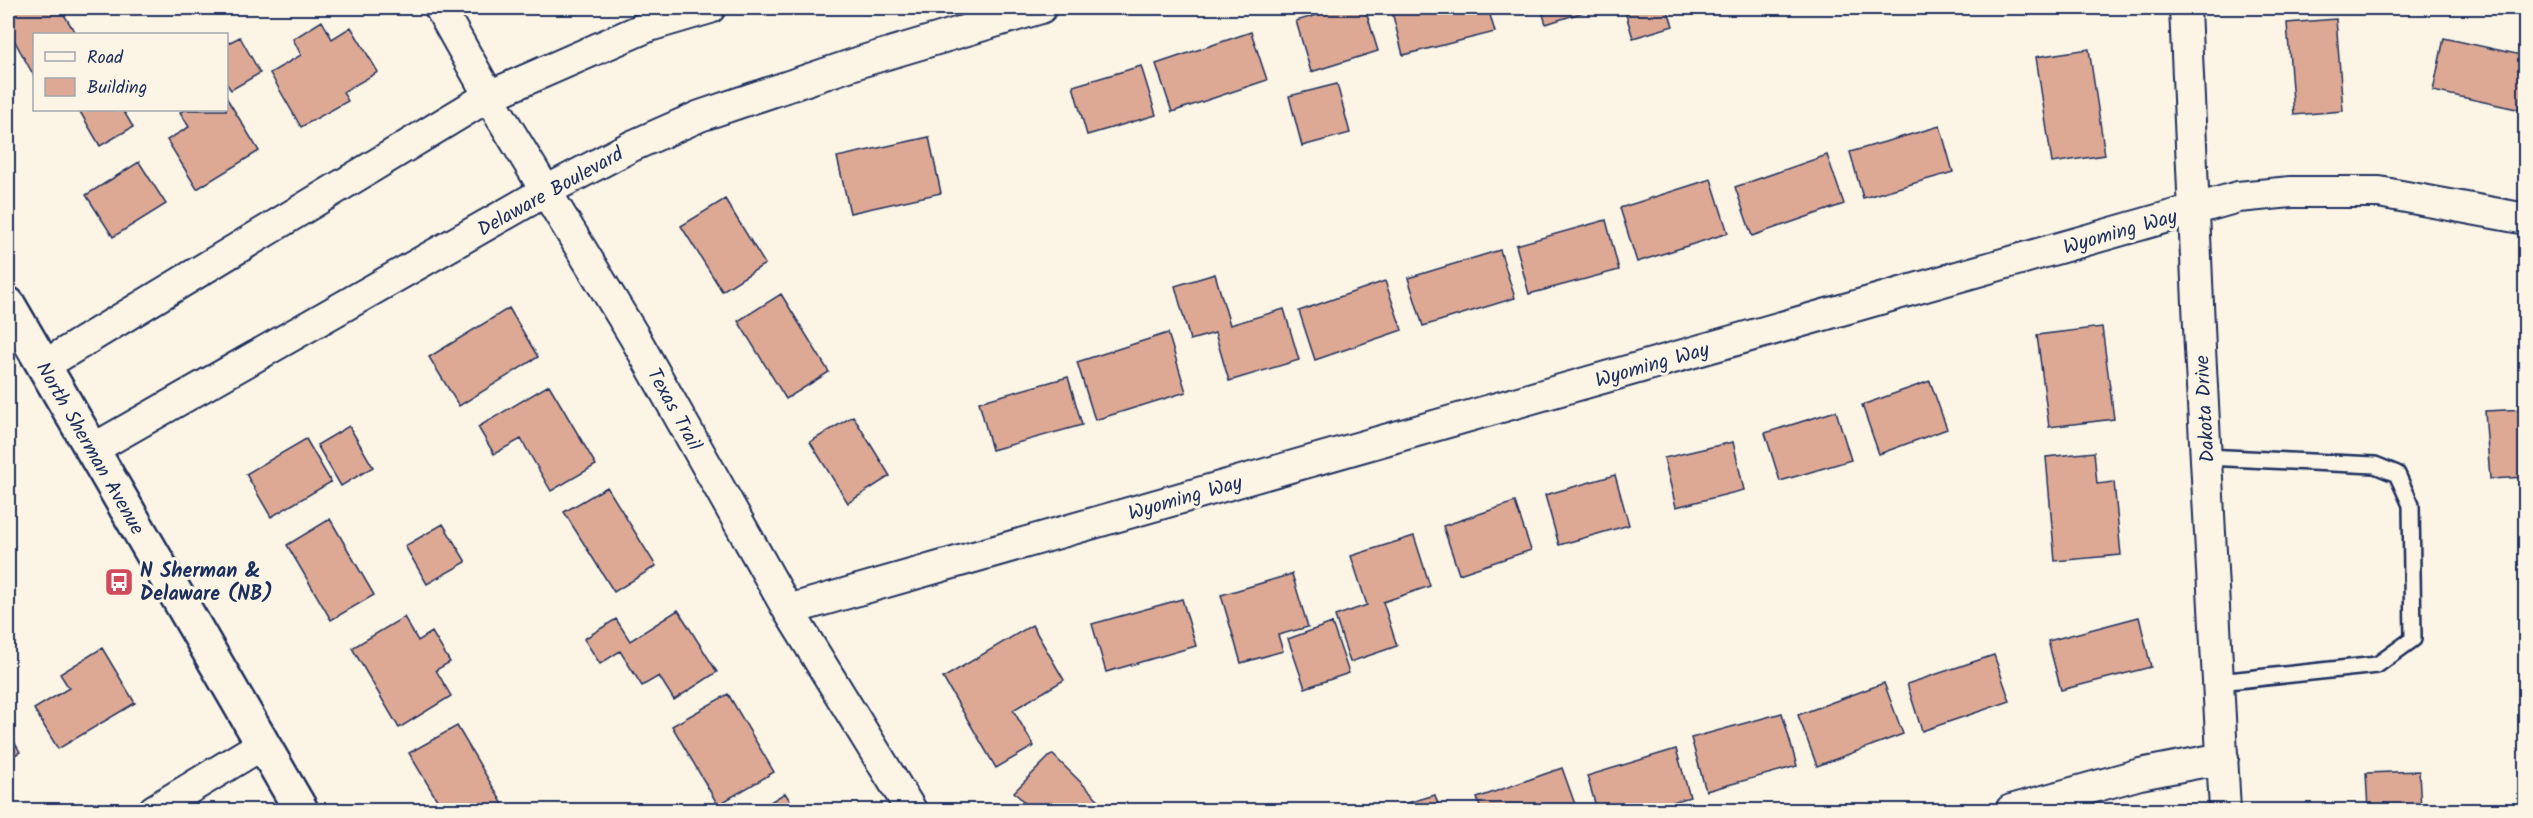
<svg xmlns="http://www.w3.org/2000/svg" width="2533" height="818" font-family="Kalam,sans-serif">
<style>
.building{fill:#dea994;stroke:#1b2f5e;stroke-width:1.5}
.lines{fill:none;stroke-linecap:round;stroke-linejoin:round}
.service-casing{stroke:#1b2f5e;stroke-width:20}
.minor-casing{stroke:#1b2f5e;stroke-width:34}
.tertiary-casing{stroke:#1b2f5e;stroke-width:38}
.service{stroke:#fcf5e5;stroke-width:15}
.minor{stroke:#fcf5e5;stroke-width:30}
.tertiary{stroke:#fcf5e5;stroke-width:33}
.labels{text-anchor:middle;stroke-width:6;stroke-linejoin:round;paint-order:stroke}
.street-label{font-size:20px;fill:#1b2f5e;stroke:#fcf5e5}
.poi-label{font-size:20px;font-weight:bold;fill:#1b2f5e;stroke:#fcf5e5;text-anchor:start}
</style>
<rect width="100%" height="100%" fill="#fcf5e5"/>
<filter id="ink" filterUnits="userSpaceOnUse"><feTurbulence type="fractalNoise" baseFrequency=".0167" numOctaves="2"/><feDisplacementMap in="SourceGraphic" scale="12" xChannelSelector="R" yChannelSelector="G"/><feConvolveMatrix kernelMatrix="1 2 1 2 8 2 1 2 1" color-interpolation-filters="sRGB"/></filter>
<g filter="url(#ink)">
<path class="building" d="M8 8H48L50 11 60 8 76 34H34V76L8 29Z
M1341 8H1365L1378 51 1311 72 1296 21Z
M1391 8H1488L1495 32 1403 55Z
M1541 8H1596L1546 24Z
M1624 8H1667L1673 26 1633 38Z
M2336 19 2343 111 2294 115 2287 23Z
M322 21 332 39 351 27 378 72 343 92 348 101 301 127 270 73 301 55 293 39Z
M1251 32 1267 80 1172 112 1156 64Z
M240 37 260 73 231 90 226 83V44Z
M2444 38 2526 56V111L2433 91Z
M2089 49 2105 155 2052 163 2036 57Z
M1141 66 1156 115 1087 135 1073 86Z
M1337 84 1350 133 1302 146 1289 96Z
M226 97 259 151 197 189 167 140 189 127 180 112 185 110H226Z
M79 110H123L133 127 100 146Z
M1940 126 1953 172 1863 198 1850 152Z
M929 137 941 193 850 213 837 157Z
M1827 155 1844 204 1752 236 1735 187Z
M139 162 166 204 113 237 86 195Z
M1711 179 1728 233 1637 262 1620 208Z
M725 199 765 264 722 291 681 226Z
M1606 220 1619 270 1529 294 1516 245Z
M1500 250 1515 298 1423 326 1408 278Z
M1215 274 1230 325 1284 309 1299 360 1229 381 1215 333 1190 340 1175 286Z
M1385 281 1402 330 1315 360 1299 311Z
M781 294 829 372 786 399 738 321Z
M509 308 538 357 459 406 429 357Z
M2102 327 2114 419 2049 427 2037 335Z
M1168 333 1186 392 1095 420 1077 362Z
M1068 377 1082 425 992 450 979 402Z
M1930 381 1947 429 1879 454 1862 405Z
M549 385 596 465 551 491 521 439 494 454 478 427Z
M2526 409V477L2490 479 2485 411Z
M1836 411 1851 460 1780 481 1765 433Z
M853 416 890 476 848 503 810 442Z
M349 426 373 467 341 486 317 445Z
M306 439 331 482 271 517 246 474Z
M1733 442 1744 490 1676 507 1664 458Z
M2094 452 2097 484 2114 482 2121 555 2055 561 2046 457Z
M1615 475 1629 525 1559 545 1545 495Z
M607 487 656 566 614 592 564 512Z
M1515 502 1531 550 1459 574 1443 526Z
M330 519 374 595 331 620 287 545Z
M443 524 466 562 427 584 405 546Z
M1414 536 1430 586 1383 602 1397 646 1350 662 1335 616 1367 605 1351 556Z
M1292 574 1308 627 1278 635 1283 651 1241 663 1221 595Z
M1182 599 1196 646 1106 672 1092 624Z
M678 610 717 672 674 700 659 676 642 686 620 651 600 664 584 639 616 619 630 641Z
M404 617 418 641 432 632 450 662 436 670 451 696 399 728 352 648Z
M2139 617 2151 667 2061 690 2048 641Z
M1332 623 1349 673 1305 688 1288 639Z
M1032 625 1064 680 1013 710 1034 746 996 768 943 678Z
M102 648 135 703 58 749 34 709 69 688 60 674Z
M1994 655 2010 701 1922 731 1907 684Z
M1884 683 1903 734 1817 766 1798 715Z
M728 694 774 772 718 805 672 726Z
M1782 713 1797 766 1706 791 1691 738Z
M457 726 504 806 497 810H443L409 753Z
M8 731 20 752 8 759Z
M1676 749 1690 797 1646 810H1597L1587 776Z
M1052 754 1109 810H1032L1014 792Z
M1562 768 1577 810H1481L1477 798Z
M2419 771 2421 810H2368L2366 773Z
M785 793 796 810H757Z
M1435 795 1440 810H1383Z"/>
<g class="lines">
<g class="service-casing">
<path id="service" d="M2206 457 2375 465 2397 474 2411 505 2413 639 2377 665 2219 682"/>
</g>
<g class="minor-casing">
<path id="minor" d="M440 8 499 114 634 336 788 610 911 810
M2185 8 2200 349 2225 810
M43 366 489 96 649 26 710 8
M93 449 546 191 632 146 700 116 863 61 1041 8
M788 610 2238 197 2291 192H2379L2526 219
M154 810 263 744
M2011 810 2140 774 2223 758"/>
</g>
<g class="tertiary-casing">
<path id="tertiary" d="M8 304 301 810"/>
</g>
<use href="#service" class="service"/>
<use href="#minor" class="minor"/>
<use href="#tertiary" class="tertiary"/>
</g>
</g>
<defs>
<g id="bus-square" transform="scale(1.5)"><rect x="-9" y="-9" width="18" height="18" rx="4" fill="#d1495b" stroke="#fcf5e5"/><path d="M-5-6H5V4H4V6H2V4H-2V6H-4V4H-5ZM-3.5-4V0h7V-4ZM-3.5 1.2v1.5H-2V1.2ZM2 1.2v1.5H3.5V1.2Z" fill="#fff"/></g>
</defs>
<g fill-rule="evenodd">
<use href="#bus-square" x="119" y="582"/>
</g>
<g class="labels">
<g class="street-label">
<text transform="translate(550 191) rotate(-29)" y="7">Delaware Boulevard</text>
<text transform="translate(2120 231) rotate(-16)" y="7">Wyoming Way</text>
<text transform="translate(1652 364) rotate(-16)" y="7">Wyoming Way</text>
<text transform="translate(675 409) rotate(61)" y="7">Texas Trail</text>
<text transform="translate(2204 409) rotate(-93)" y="7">Dakota Drive</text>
<text transform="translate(91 448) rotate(60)" y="7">North Sherman Avenue</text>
<text transform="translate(1185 497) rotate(-16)" y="7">Wyoming Way</text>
</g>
<g class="poi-label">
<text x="140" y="577">N Sherman &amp;<tspan x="140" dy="23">Delaware (NB)</tspan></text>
</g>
</g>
<rect width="2533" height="818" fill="none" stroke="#fcf5e5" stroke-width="30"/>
<rect x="15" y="15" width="2503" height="788" fill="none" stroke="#1b2f5e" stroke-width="2" filter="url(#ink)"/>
<rect x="33" y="33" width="195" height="78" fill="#fcf5e5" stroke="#a2a6af" stroke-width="1.5"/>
<rect x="45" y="52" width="30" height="9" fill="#fcf5e5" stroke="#a2a6af" stroke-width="1.5"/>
<text x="87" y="63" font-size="18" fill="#1b2f5e">Road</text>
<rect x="45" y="78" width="30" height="18" fill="#dea994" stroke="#a2a6af" stroke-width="1.5"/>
<text x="87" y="93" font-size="18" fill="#1b2f5e">Building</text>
</svg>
